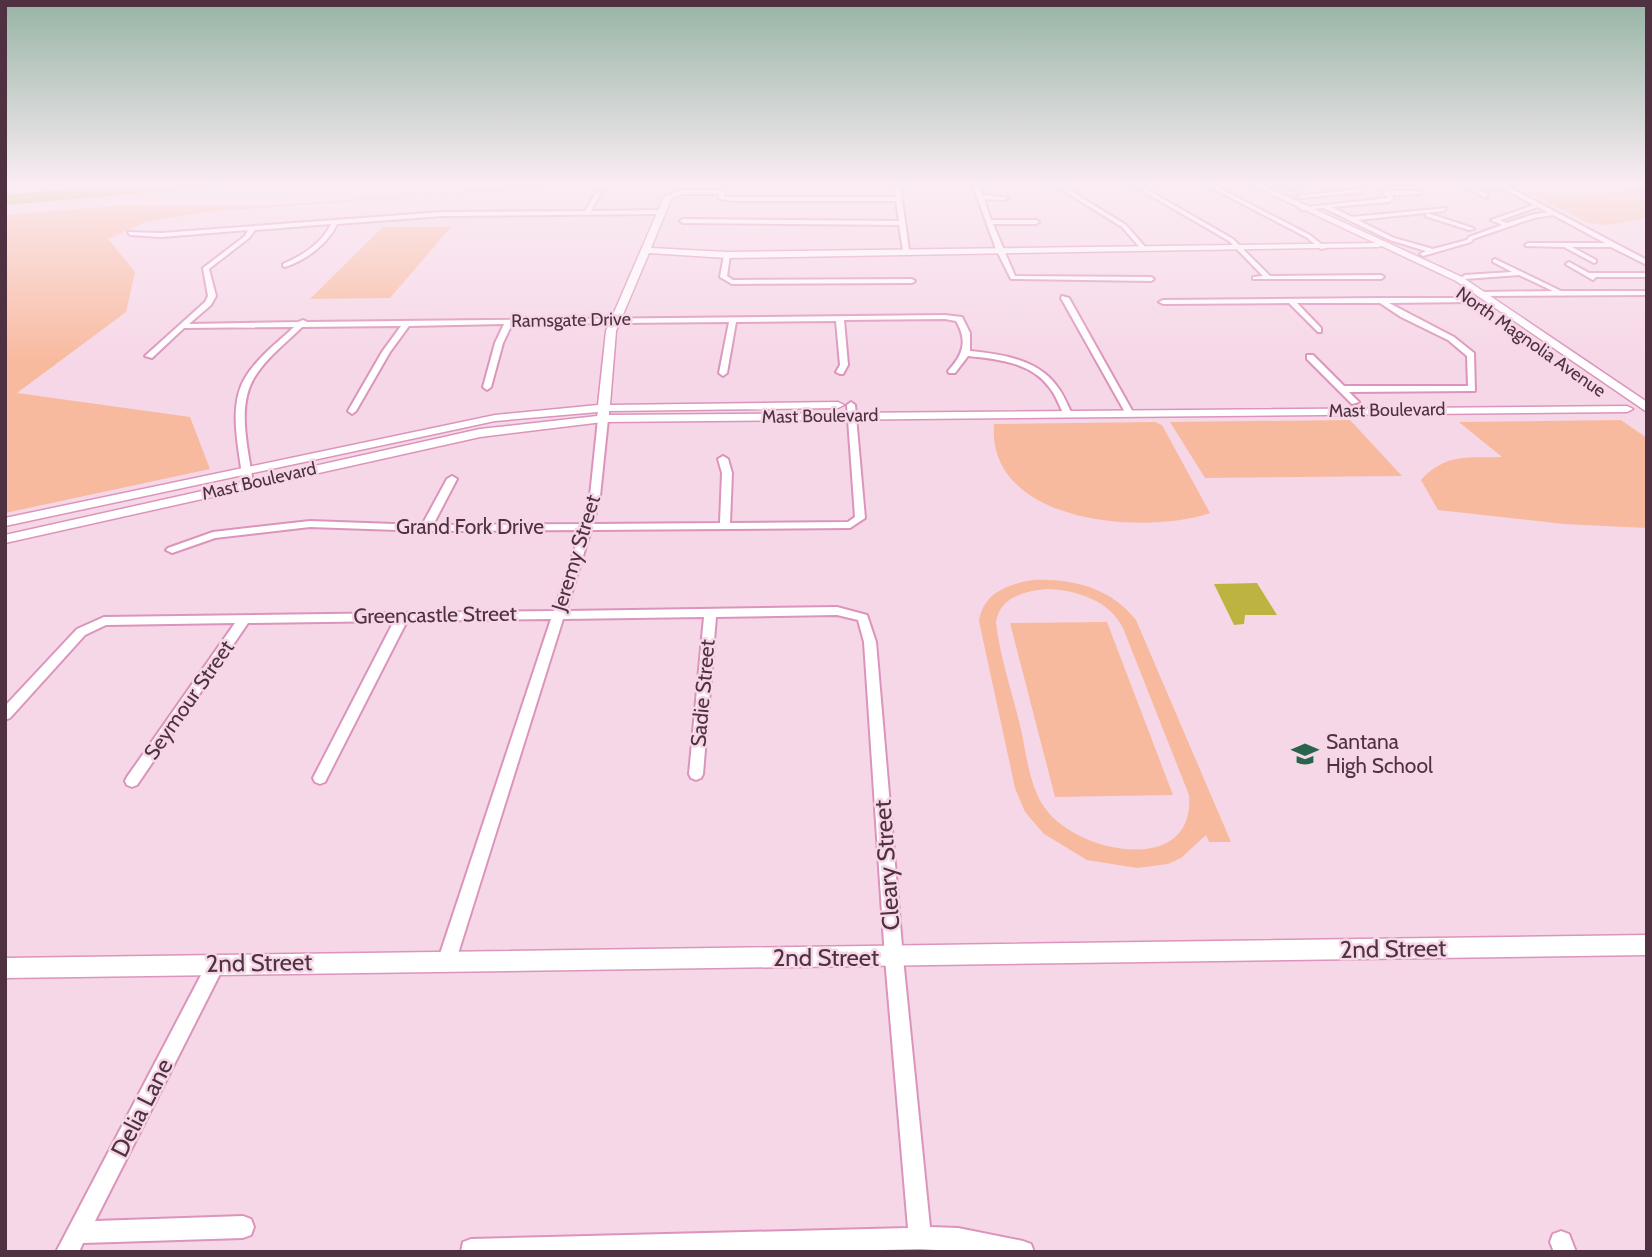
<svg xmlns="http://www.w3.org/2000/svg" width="1652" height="1257" font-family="Cabin,sans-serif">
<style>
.green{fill:#f8ba9e;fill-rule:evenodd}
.water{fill:#bcb441}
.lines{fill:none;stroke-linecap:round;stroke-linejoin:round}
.minor-casing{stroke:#dc94bc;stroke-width:4}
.tertiary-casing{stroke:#dc94bc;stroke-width:3}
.secondary-casing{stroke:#dc94bc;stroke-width:3}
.minor{fill:#fff;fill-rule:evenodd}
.tertiary{fill:#fff;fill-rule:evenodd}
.secondary{fill:#fff;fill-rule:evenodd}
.labels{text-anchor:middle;stroke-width:5;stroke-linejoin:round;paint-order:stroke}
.far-street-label{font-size:18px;fill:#4f3141;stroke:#f6d7e7}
.street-label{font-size:21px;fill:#4f3141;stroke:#f6d7e7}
.poi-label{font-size:21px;fill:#4f3141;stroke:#f6d7e7;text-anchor:start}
.near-street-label{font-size:24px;fill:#4f3141;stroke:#f6d7e7}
</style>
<rect width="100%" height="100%" fill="#f6d7e7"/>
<path class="green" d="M541 186H565L204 212 145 222 108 239 135 272 126 312 17 393 190 417 210 469 5 513V215L117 206H261Z
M1647 189V218L1608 225 1589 223 1527 192 1578 195Z
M383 227H451L390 298 310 299Z
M1350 420 1402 476 1205 478 1170 422Z
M1621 420 1647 438V528L1564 524 1438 510 1421 480C1445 453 1469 458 1502 457L1459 422Z
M1155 422 1162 425 1210 513C1143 536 986 523 994 424Z
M1033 580C1072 578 1111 588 1136 620L1231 842H1209L1206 835 1181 858 1168 864 1137 868 1087 860 1044 834 1025 812 1015 788 979 621C983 593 1008 584 1033 580ZM1047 589C1076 590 1109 600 1123 628L1189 795C1196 877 1077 854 1045 808 1028 785 1026 748 1019 721 1011 689 1000 656 996 623 999 597 1025 591 1047 589Z
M1107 622 1173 795 1055 797 1010 623Z"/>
<path class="water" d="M93 186H222L5 205V195Z
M1257 583 1277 615H1245L1244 624 1234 625 1214 584Z"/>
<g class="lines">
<g class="minor-casing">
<path id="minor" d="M894 186H900L909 250 906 252 903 250 899 225 683 223 680 221 683 219 899 221 896 201H734L719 199V194H681L668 199 665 197 680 190H722L725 192 724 197H896Z
M973 186H979L982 195 1008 198 1005 200 984 199 991 220H1036L1039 222 1036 224H993L1015 276 1151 277 1154 279 1151 281 1011 279 996 249Z
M1056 186H1063L1126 225 1146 248V250H1142L1122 227Z
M1134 186H1141L1233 239 1270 276 1381 275 1384 277 1381 279H1253V277L1263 276 1229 241Z
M1208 186H1215L1310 235 1326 248 1321 249 1306 237Z
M1275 186H1297L1294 188Z
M1467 186H1507L1647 260V265L1611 247H1572L1596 260V262L1594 263 1564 247 1526 246 1525 245 1528 243H1605L1553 215 1534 218 1473 239 1471 242 1423 256 1420 254 1426 251 1390 240 1324 208 1302 210 1299 208 1388 198 1383 193 1386 191H1422L1420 194 1391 195 1394 198 1389 202 1332 207 1352 217 1446 208 1444 211 1358 220 1394 238 1433 249 1467 240 1469 237 1502 225 1491 220 1534 205 1504 189H1476L1488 195 1486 198 1467 188ZM1538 207 1547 212 1531 215 1507 223 1500 220Z
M1362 189 1364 192 1300 198 1297 196Z
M598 190 601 192 591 211 662 210 665 212 662 214 443 216 337 224C328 244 306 260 285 267L283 266V264C302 256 322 243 331 224L255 230 249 238 209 269 216 296 211 305 189 324 298 322 303 320 307 322 945 315 962 317 970 333V351C1000 354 1037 359 1056 385 1063 393 1067 404 1072 414L1065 416C1059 406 1056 395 1049 387 1031 362 996 359 968 356L955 373H949L948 371C963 355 968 341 956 321L945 319 844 320 848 365 843 374H840L836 372 840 365 836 321 736 322 727 373 723 376 719 373 729 322 512 324 503 343 491 387 487 390 483 387 495 343 504 324 409 326 390 352 356 411 352 414 348 411 382 352 401 326 302 327C286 343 266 358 254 378 236 408 249 451 253 484L248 487 243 484C240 451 227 408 245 378 257 358 277 343 294 327L184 328 152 358 145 356 205 302 208 296 203 268 245 236 248 230 161 237 130 235 128 232 161 233 443 212 585 211Z
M1427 213 1473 228 1474 229 1469 230 1425 216Z
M727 253 730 255 727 276 733 280 912 279 915 281 912 283 732 284 720 277 724 255Z
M1495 259 1561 291H1647V295L1477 296V292H1480L1553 291 1519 275 1465 279 1462 277 1465 275 1512 272 1493 262V260Z
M1569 262 1589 273H1647V277H1596L1593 280 1567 265 1566 264Z
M1062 296 1069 298 1134 414 1133 416 1126 414 1061 298Z
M1381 298H1475V302H1472L1389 303 1454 337 1474 353 1475 391 1349 392 1359 402 1352 404 1307 359V355H1313L1344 386H1468L1467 356 1448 340 1401 317 1380 303H1297L1321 328V332H1318L1289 303 1163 304 1159 302 1163 300Z
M851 402 855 405 865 518 850 528 591 530 566 611 837 607 867 615 876 642 903 958 930 1227 958 1228 1023 1241 1031 1244 1034 1252H968L920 1249 810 1252H461L463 1242 471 1239 908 1228 885 958 864 642 858 620 837 615 716 617 703 774 701 778 696 780 691 778 689 774 704 617 563 619 456 960 453 966 447 968 441 966 438 960 551 619 407 621 327 778 325 782 320 784 315 782 313 778 394 621 248 623 137 785 132 787 127 785 125 781 127 777 235 623 106 625 85 635 10 718 5 720V706L77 629 104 617 554 611 581 530 426 531 310 527 215 538 172 553 166 550 168 548 213 532 310 521 422 525 447 479 452 476 457 479 433 525 583 524 590 496 598 419 603 416 608 419 600 496 593 524 720 523 722 473 718 459 723 456 728 459 732 473 730 523 848 522 855 517 847 405Z
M216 956 222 958 225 964 222 970 95 1221 243 1216 251 1219 254 1227 251 1235 243 1238 83 1243 79 1252H56L210 958Z
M1561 1231 1569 1234 1576 1252H1554L1550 1242 1553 1234Z"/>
</g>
<g class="tertiary-casing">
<path id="tertiary" d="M668 195 672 197 651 248 727 252 1379 243 1383 245 1379 247 727 258 649 253 616 331 610 405 838 402 844 405 838 408 609 411V415L1627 406 1633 409 1627 412 603 422 480 437 5 543V535L480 429 597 416 598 412 495 421 5 526V518L495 415 598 405 606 331 664 197Z
M1647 935V955L5 978V958Z"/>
</g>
<g class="secondary-casing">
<path id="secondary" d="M1254 186H1264L1462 277 1647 402V412L1456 281Z"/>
</g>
<use href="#minor" class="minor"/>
<use href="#tertiary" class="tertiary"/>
<use href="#secondary" class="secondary"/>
</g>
<linearGradient id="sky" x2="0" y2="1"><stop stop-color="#96b4a5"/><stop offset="0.51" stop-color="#fbedf4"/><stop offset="1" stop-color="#fbedf4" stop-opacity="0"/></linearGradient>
<rect width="1652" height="362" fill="url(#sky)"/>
<defs>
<g id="school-bare" transform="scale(2.1)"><path d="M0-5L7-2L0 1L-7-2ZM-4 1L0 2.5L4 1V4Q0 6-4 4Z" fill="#28634c" stroke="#f6d7e7" stroke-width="2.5" paint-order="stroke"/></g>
</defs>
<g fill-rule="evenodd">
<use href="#school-bare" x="1305" y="754"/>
</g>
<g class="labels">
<g class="far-street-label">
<text transform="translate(571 320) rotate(-1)" y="6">Ramsgate Drive</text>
<text transform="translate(1531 342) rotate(35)" y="6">North Magnolia Avenue</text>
<text transform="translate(1387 410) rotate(-1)" y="6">Mast Boulevard</text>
<text transform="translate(820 416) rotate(-1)" y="6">Mast Boulevard</text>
<text transform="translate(259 481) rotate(-13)" y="6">Mast Boulevard</text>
</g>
<g class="street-label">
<text x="470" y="534">Grand Fork Drive</text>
<text transform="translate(576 553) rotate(-73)" y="7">Jeremy Street</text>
<text transform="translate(435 615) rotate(-1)" y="7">Greencastle Street</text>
<text transform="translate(703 693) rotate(-85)" y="7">Sadie Street</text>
<text transform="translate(189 700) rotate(-55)" y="7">Seymour Street</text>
</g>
<g class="poi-label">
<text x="1326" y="749">Santana<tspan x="1326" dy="24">High School</tspan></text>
</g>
<g class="near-street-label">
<text transform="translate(887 865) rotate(-94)" y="8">Cleary Street</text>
<text transform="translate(1393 949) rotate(-1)" y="8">2nd Street</text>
<text x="826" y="966">2nd Street</text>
<text transform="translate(259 963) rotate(-1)" y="8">2nd Street</text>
<text transform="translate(142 1108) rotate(-63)" y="8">Delia Lane</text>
</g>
</g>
<rect width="1652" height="1257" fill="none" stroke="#4f3141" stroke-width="14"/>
</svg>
